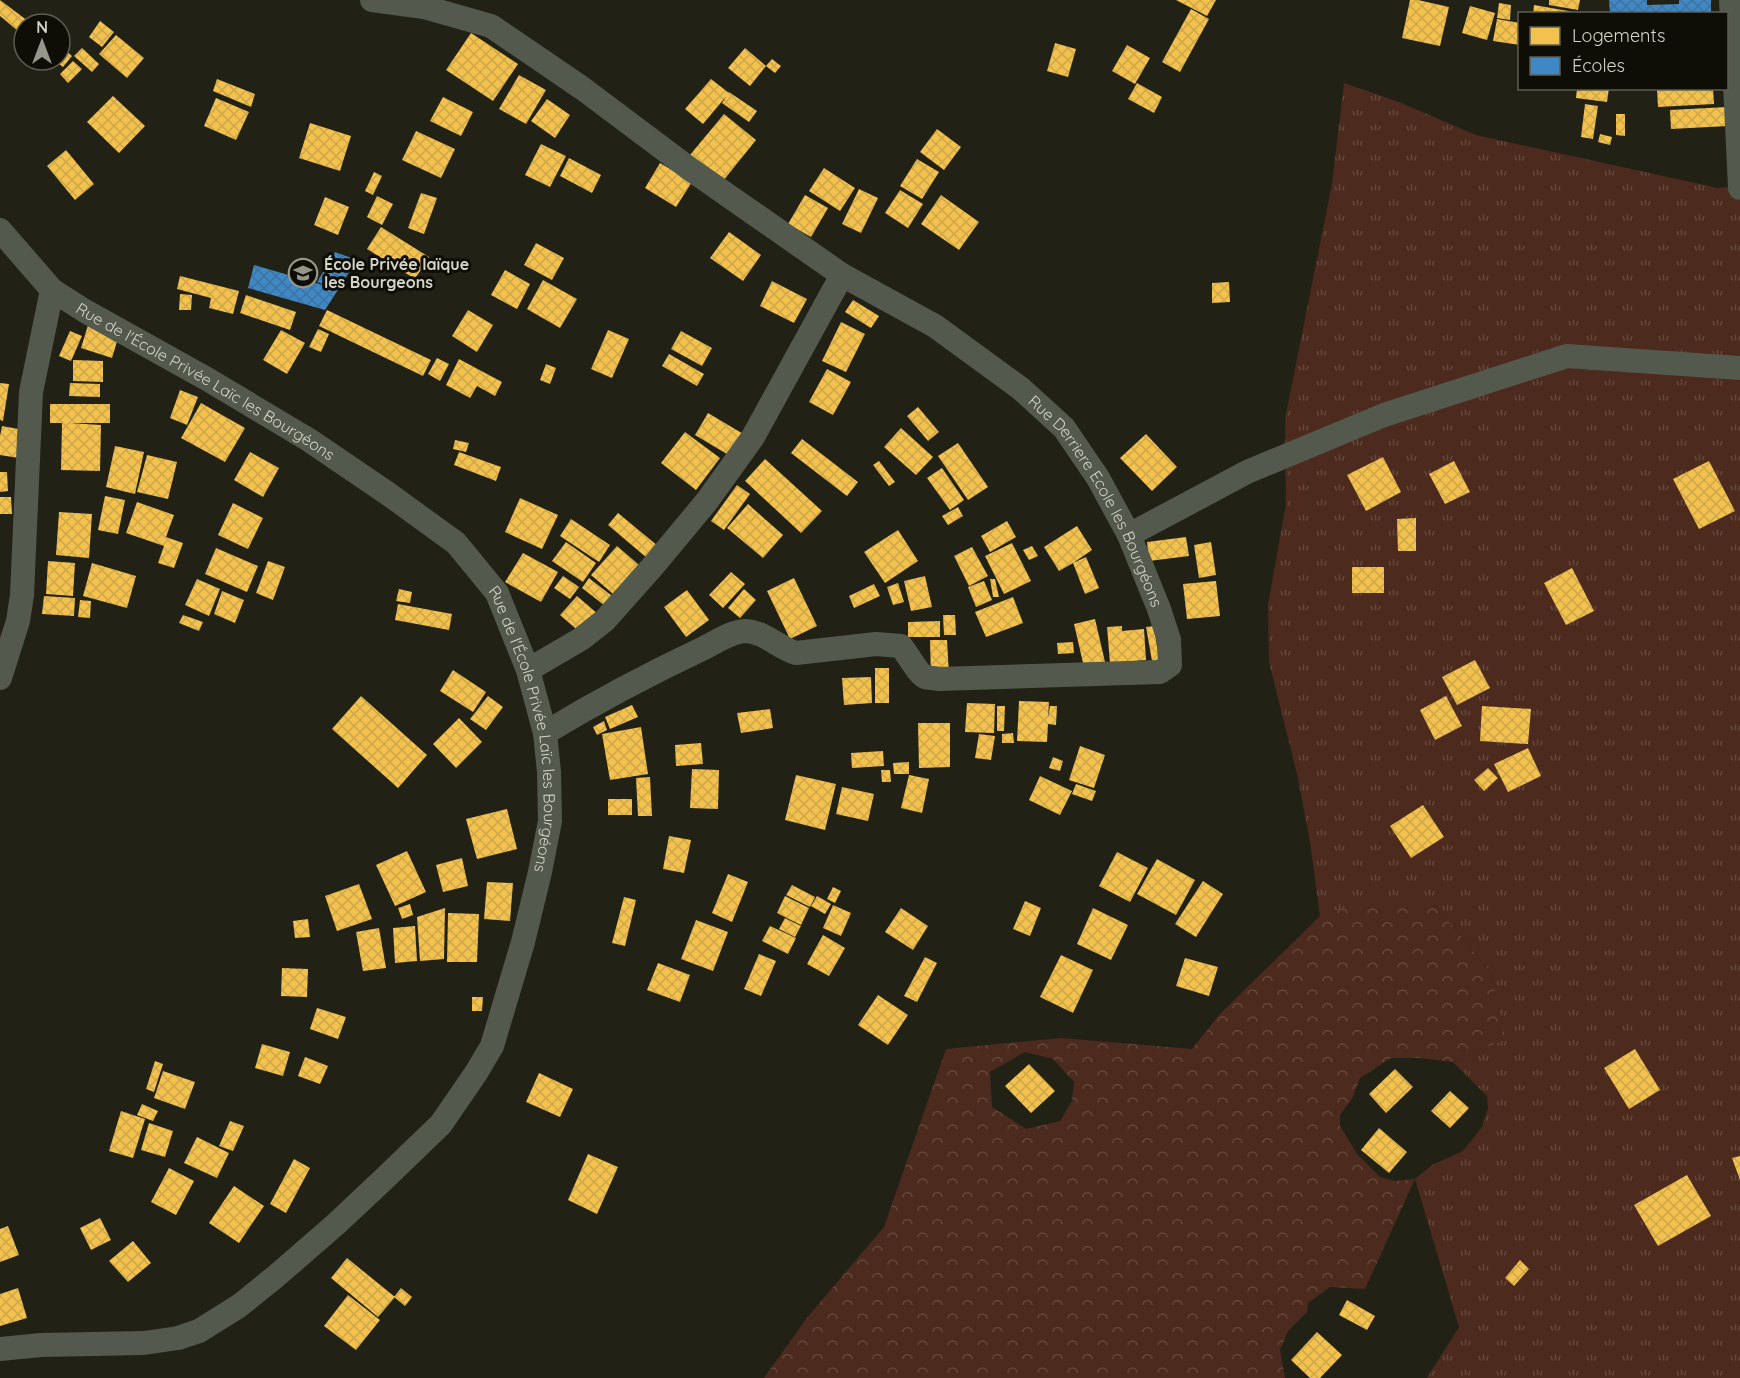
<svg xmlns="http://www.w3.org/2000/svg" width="1740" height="1378" font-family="Quicksand,sans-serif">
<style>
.grass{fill:url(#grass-tufts)}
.forest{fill:url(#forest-crowns);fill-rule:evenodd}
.homes{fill:url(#homes-cross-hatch)}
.schools{fill:url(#schools-cross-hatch)}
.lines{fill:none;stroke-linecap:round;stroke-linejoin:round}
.minor{stroke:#53594d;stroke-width:24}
.labels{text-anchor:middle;stroke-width:6;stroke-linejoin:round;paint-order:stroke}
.poi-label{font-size:16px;font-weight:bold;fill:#d4d4c7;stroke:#0f0e06;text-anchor:start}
.street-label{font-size:16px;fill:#d4d4c7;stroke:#0f0e06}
</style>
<defs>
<pattern id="grass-tufts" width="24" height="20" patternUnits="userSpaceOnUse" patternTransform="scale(1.5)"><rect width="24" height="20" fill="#4c2a1d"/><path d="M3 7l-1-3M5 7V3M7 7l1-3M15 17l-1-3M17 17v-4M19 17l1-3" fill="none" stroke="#65483c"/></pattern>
<pattern id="forest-crowns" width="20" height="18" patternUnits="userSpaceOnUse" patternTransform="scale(1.5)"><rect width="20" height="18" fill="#4c2a1d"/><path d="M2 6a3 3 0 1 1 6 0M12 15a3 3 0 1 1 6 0" fill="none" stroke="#65483c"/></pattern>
<pattern id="homes-cross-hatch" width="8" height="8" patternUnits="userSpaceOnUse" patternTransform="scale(1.5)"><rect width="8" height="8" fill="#f2c14e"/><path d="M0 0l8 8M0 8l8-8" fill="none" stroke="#cea74a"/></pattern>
<pattern id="schools-cross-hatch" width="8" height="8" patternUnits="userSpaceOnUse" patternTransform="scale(1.5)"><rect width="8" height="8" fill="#3f88c5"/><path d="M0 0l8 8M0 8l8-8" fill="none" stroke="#3f729c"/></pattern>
</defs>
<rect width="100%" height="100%" fill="#222116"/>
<path class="grass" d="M1344 83 1399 102 1476 135 1718 188 1740 185V1378H1427L1459 1327 1415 1179 1432 1165 1463 1151 1482 1127 1488 1108 1487 1096 1453 1062 1505 1039 1490 971 1435 905 1320 916 1310 842 1297 774 1269 662 1268 605 1286 504 1285 419 1332 184Z"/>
<path class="forest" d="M1365 900 1435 905 1490 971 1506 1039 1453 1062 1419 1058H1391L1360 1078 1353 1097 1340 1115V1126L1357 1154 1380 1177 1395 1181 1415 1179 1365 1289 1330 1287 1308 1303 1307 1312 1288 1331 1280 1350 1285 1378H764L806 1319 884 1227 946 1049 1061 1038 1192 1049 1220 1014 1320 916ZM1025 1052 1053 1059 1074 1082 1072 1101 1060 1121 1026 1129 992 1107 990 1072Z"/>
<path class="homes" d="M0 0 32 24H24V36L0 16Z
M1176 0H1216L1207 16Z
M1410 0H1418L1449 7 1440 46 1402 38Z
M1549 0H1580L1578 10 1549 5Z
M1499 3 1511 5 1510 20 1497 18Z
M1534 5 1574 12V14H1533Z
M1470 6 1495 13 1487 40 1462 33Z
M1191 9 1209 19 1180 72 1162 62Z
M1497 19 1520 23V45L1493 41Z
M100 21 114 32 102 47 89 37Z
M471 33 518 64 493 101 446 70Z
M116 35 144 58 127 78 99 54Z
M1055 43 1076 49 1068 77 1047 71Z
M1127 45 1150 58 1135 84 1112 71Z
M60 46 72 56 63 67 54 60H60Z
M82 48 99 64 92 72 74 56Z
M745 48 766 66 772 59 781 66 775 73 766 66 750 86 728 68Z
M73 61 82 69 68 83 60 74Z
M519 75 546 90 526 124 499 109Z
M217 79 255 94 251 107 213 91Z
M711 79 729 93 703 124 685 109Z
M1137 83 1162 97 1154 113 1128 99Z
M1577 88H1609L1607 102 1576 98Z
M1713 88 1714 104 1658 107 1657 89Z
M729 92 757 111 749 122 722 103Z
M113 96 145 126 119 153 87 122Z
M443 97 473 112 461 136 430 121Z
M216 98 249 112 236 140 204 126Z
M547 99 570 115 555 138 531 121Z
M1585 104 1598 106 1593 139 1581 137Z
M1727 107 1728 126 1671 129 1670 110Z
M724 114 756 140 723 181 690 155Z
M1616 114H1625V136L1616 135Z
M310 123 351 136 340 171 299 158Z
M937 129 961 147 944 170 920 152Z
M416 131 455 149 441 178 402 160Z
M1600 134 1612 137 1610 145 1598 142Z
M541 144 566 156 550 187 525 175Z
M66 150 94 184 75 200 47 166Z
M569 158 601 175 592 193 560 176Z
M917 159 939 172 922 199 900 186Z
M660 163 692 182 676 207 645 188Z
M824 168 855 188 840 211 809 191Z
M374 172 382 176 373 195 365 191Z
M859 189 878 198 861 233 842 224Z
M900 190 923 204 908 228 885 213Z
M421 193 437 198 424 234 408 228Z
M805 195 828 208 811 237 788 224Z
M941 195 979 222 959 250 921 224Z
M377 196 393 204 382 225 367 217Z
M325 197 349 207 338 235 314 225Z
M381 227 429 257 415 279 367 249Z
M729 232 761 255 743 281 710 258Z
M536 243 564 258 552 280 524 265Z
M505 270 530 284 517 309 491 295Z
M180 276 239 291 233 314 209 308 211 298 177 289Z
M543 280 577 299 560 328 527 309Z
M772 281 807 299 794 323 760 306Z
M1229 282 1230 302 1212 303V283Z
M180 294 192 295 191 310H179Z
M246 295 296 312 290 330 240 313Z
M853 300 879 316 871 328 845 312Z
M327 310 431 360 423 376 319 326Z
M468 310 493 325 477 352 452 336Z
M841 322 865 334 846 372 822 361Z
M88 325 119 335 112 358 81 348Z
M318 329 329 334 321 352 309 347Z
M281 330 305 343 287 374 263 360Z
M608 330 629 339 612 378 591 369Z
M70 331 82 336 71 361 59 356Z
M681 331 712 348 702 366 671 349Z
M669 354 704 374 697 386 662 366Z
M437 358 449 364 440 381 428 374Z
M459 359 502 382 495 396 477 386 470 398 446 385Z
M73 360 103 361V382L73 381Z
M546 364 556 368 550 384 540 380Z
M827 369 851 382 833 415 809 402Z
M0 383 9 384 3 421 0 420Z
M70 383 100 384V397L69 396Z
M180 390 198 397 187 425 170 418Z
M201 403 245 428 225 462 181 438Z
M50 404H110V423H70L101 425 100 471 61 470 62 423H50Z
M918 407 939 432 928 441 907 416Z
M708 413 745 435 732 457 695 435Z
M2 426 24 430 19 458 0 455V436Z
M901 428 933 457 916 475 884 447Z
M685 432 720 458 696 490 661 463Z
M1146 434 1177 467 1152 491 1120 458Z
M802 439 858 482 847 496 791 453Z
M455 440 469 443 466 452 453 449Z
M958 443 988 487 968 500 938 456Z
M115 446 144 452 135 494 106 487Z
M250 452 279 468 263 497 234 480Z
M459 452 501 467 496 481 454 465Z
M147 455 177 462 168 499 137 492Z
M1383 457 1401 492 1366 511 1347 475Z
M765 459 822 511 801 533 745 481Z
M879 461 895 482 889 486 873 465Z
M1454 461 1470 492 1445 504 1429 474Z
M1709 461 1735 511 1699 529 1673 479Z
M942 468 964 500 950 510 927 478Z
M0 472H7L8 491 0 492Z
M737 485 750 494 724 530 711 521Z
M105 496 125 500 118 534 98 530Z
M0 497H11L12 514H0Z
M520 498 558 515 542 549 505 532Z
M137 502 174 515 166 537 183 543 174 568 158 563 164 546 126 533Z
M233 503 263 518 248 549 218 535Z
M748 504 783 535 763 558 727 528Z
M958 507 963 516 948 525 942 516Z
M59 512 92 514 89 558 56 555Z
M618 513 658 546 647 558 608 525Z
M1416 518V551H1398L1397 519Z
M571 519 610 545 599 562 560 536Z
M1007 521 1016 537 990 552 981 536Z
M1077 526 1092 550 1073 563 1086 557 1099 588 1085 594 1073 563 1059 571 1044 547Z
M898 530 918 561 885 583 864 552Z
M1186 537 1189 556 1149 561 1147 542Z
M566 542 596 563 583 582 552 561Z
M1211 542 1216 575 1199 578 1194 545Z
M1012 543 1031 581 1004 594 985 556Z
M617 546 645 570 619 599 591 575Z
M1032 546 1038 556 1029 560 1023 550Z
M972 547 988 576 969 586 954 556Z
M216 548 258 566 247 592 205 574Z
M523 553 558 572 541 602 505 582Z
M48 561 75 563 73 596 46 594Z
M268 561 285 567 273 600 256 593Z
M92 563 136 576 127 608 83 596Z
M1352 567H1384V593H1352Z
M1572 568 1594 611 1566 625 1544 583Z
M731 572 745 584 723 608 709 595Z
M563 576 579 587 570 599 554 588Z
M925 576 932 607 911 611 904 581Z
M589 578 616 599 609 609 582 588Z
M794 578 817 626 790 639 767 591Z
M197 579 220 589 209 616 185 605Z
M990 579H995L999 597H993Z
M984 581 992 600 976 607 968 587Z
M1216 581 1220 616 1187 619 1183 584Z
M898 583 904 602 893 605 887 587Z
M874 584 880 596 854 608 849 596Z
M399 589 412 592 410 603 396 601Z
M744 589 756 600 740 618 728 608Z
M687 590 709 620 686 637 664 607Z
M222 591 244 600 235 623 214 614Z
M44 596 75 598 74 616 42 614Z
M577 596 599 615 582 634 560 615Z
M1013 597 1023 623 986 637 975 612Z
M80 600 91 601 90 618 78 617Z
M398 604 452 614 449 630 395 620Z
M183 615 203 622 199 631 179 623Z
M943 615H955L956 635H944Z
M1095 619 1105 662 1084 667 1074 624Z
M940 621V637H908V622Z
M1122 626V631L1144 629 1146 660 1110 663 1107 627Z
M1154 626 1159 660 1152 661 1146 627Z
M930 640H947L949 675 931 676Z
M1073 642 1074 653 1058 654 1057 643Z
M1475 660 1490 688 1457 705 1442 677Z
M875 668H889V703H875Z
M453 670 486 692 473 712 440 691Z
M871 677 872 703 844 705 842 678Z
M361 696 427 755 398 788 332 729Z
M488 696 503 707 486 730 470 719Z
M1446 696 1462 726 1435 740 1420 710Z
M1019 701 1049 702 1048 718 1050 706H1057L1056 725 1048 724 1047 742 1017 741Z
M967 703 995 704 994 733 965 732Z
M632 705 638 717 610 729 605 717Z
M997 706H1005L1004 731H997Z
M1482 706 1531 709 1528 744 1480 741Z
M770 709 773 728 741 733 737 713Z
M459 718 482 742 456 768 433 744Z
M604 721 607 730 597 735 593 727Z
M918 723H950V767L919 768Z
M641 727 648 774 610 780 602 734Z
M1013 733 1014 743H1002V734Z
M979 734 995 736 991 760 975 758Z
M701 743 703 764 676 766 675 745Z
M1080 746 1105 755 1094 788 1069 780Z
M1528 748 1541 776 1508 792 1494 764Z
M883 751 884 766 852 768 851 753Z
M1053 757 1063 761 1060 771 1049 768Z
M909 762V774H894L893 763Z
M1488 768 1498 778 1484 791 1474 780Z
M692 769 719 770 718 809 690 808Z
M881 770H890L891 782H882Z
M796 775 836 784 825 830 785 820Z
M909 775 929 779 922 813 901 808Z
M1040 776 1072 791 1060 815 1029 800Z
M650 777 652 816H638L636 778Z
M1076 784 1096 791 1092 801 1072 794Z
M842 787 874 794 868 821 836 814Z
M608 799H632V815H608Z
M1423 805 1444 837 1411 858 1390 826Z
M507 809 517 849 477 859 466 819Z
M669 836 691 840 684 873 663 869Z
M407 851 426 892 395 906 376 865Z
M1117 852 1148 868 1130 902 1099 886Z
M462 858 468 886 443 892 436 865Z
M1157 859 1195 880 1176 915 1137 894Z
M728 874 748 882 732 922 712 913Z
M1203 881 1223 894 1196 937 1175 924Z
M487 882 513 883 510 921 484 919Z
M359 884 372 919 337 931 325 896Z
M792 885 815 897 810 907 786 895Z
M833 887 841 891 835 903 827 899Z
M785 896 809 908 801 925 777 913Z
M817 896 831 904 825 914 811 906Z
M624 897 636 900 625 946 612 943Z
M1025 901 1041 908 1030 936 1013 929Z
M410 904 413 915 402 919 398 908Z
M833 905 851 913 841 936 823 928Z
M445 908 444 959 420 961 417 917Z
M901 908 928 926 913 950 885 932Z
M1093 908 1128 925 1111 960 1077 944Z
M448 913 479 914 477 962H447Z
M785 918 801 926 795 937 779 929Z
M308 919 310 937 295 938 293 921Z
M696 920 728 932 713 971 681 959Z
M415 926 417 961 395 963 393 928Z
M770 926 796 938 788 954 762 941Z
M379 928 386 968 363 971 356 932Z
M823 935 845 948 829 976 807 964Z
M759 954 776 961 761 996 744 989Z
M1061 955 1093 970 1073 1013 1040 997Z
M925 957 937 963 917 1002 904 996Z
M1185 958 1218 967 1209 996 1176 986Z
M658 963 690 975 680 1002 647 990Z
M282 968 308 969 307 997 281 996Z
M878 995 908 1015 888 1045 858 1025Z
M472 997H483L482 1011H472Z
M317 1008 346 1017 338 1039 310 1029Z
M262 1044 290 1052 283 1076 255 1068Z
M1635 1049 1660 1090 1629 1109 1604 1068Z
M305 1057 328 1066 320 1084 298 1076Z
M155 1061 163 1064 154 1092 146 1089Z
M1029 1064 1055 1091 1031 1113 1005 1086Z
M1395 1069 1413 1087 1386 1113 1369 1094Z
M163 1071 195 1082 185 1109 154 1098Z
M539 1073 573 1089 560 1117 526 1102Z
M1450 1091 1469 1108 1450 1128 1431 1111Z
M142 1104 158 1111 153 1121 137 1115Z
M121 1111 145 1119 133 1158 109 1151Z
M230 1121 244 1126 233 1151 219 1146Z
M149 1123 173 1131 165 1157 141 1150Z
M1379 1128 1407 1152 1389 1173 1361 1150Z
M197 1137 229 1153 217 1178 184 1163Z
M588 1154 618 1167 597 1214 568 1200Z
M1740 1156V1180L1732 1158Z
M294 1159 310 1168 286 1213 270 1204Z
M169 1168 194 1181 176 1215 151 1202Z
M1687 1175 1711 1216 1658 1246 1634 1205Z
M234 1186 264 1206 239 1243 209 1223Z
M100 1218 111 1240 91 1250 80 1228Z
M8 1226 19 1255 0 1262V1229Z
M133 1241 151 1263 128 1282 109 1261Z
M347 1258 395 1297 378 1317 331 1278Z
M1520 1260 1529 1269 1514 1286 1505 1278Z
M18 1288 27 1318 0 1326V1294Z
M401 1288 412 1297 405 1306 394 1297Z
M348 1295 380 1320 356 1350 324 1326Z
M1347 1300 1375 1316 1367 1330 1339 1315Z
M1317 1332 1342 1355 1320 1378H1310L1291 1360Z"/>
<path class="schools" d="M1609 0H1647V5L1679 4V0H1711V14H1610Z
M335 252 357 260 325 310 248 288 254 265 337 289 317 282Z"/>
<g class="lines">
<g class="minor">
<path id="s1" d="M372 0 424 7 491 26 582 88 690 169 842 275 935 326 1020 388 1064 428 1098 478 1129 535 1159 609 1169 640 1170 665 1160 672 939 679C935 678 929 678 925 677 919 675 906 652 901 646L876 644 796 653C779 648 765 632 746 631 732 631 716 642 704 648 649 674 596 702 545 733"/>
<path d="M1731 0 1740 188"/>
<path id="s2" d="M0 230 52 290 85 311 207 379 309 440 387 493 456 543 497 593 528 670 545 733 549 772 550 821 540 872 523 942 492 1046 476 1073 441 1124 384 1179 335 1225 275 1277 239 1306 199 1331 178 1338 144 1343 41 1345 0 1349"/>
<path d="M1129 535 1247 472 1384 415 1567 356 1740 368"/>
<path d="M528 670 581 639 605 620 653 566 707 501 753 437 842 275"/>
<path d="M0 678 18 621 22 595 31 392 52 290"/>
</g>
</g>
<defs>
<g id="school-ring" transform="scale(1.5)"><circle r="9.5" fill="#0f0e06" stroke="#969589" stroke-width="1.5"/><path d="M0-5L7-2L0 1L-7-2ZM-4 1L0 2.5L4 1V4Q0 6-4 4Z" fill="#969589"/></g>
</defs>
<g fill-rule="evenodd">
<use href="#school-ring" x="303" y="273"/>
</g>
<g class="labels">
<g class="poi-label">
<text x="324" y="270">École Privée laïque<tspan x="324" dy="18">les Bourgeons</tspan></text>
</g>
<g class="street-label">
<text dy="6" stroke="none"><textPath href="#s2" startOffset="258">Rue de l'École Privée Laïc les Bourgéons</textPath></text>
<text dy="6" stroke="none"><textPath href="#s1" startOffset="902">Rue Derriere Ecole les Bourgéons</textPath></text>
<text dy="6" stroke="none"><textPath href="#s2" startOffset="762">Rue de l'École Privée Laïc les Bourgéons</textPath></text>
</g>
</g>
<rect x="1518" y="12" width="210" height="78" fill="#0f0e06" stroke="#5e5d53" stroke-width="1.5"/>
<rect x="1530" y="27" width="30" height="18" fill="#f2c14e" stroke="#5e5d53" stroke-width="1.5"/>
<text x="1572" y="42" font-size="18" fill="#d4d4c7">Logements</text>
<rect x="1530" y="57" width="30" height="18" fill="#3f88c5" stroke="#5e5d53" stroke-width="1.5"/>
<text x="1572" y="72" font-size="18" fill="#d4d4c7">Écoles</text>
<g transform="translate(42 42)"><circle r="28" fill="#0f0e06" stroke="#5e5d53" stroke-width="1.5"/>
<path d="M0-4.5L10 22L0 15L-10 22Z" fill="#969589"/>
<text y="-9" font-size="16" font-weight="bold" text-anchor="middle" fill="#d4d4c7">N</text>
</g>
</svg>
